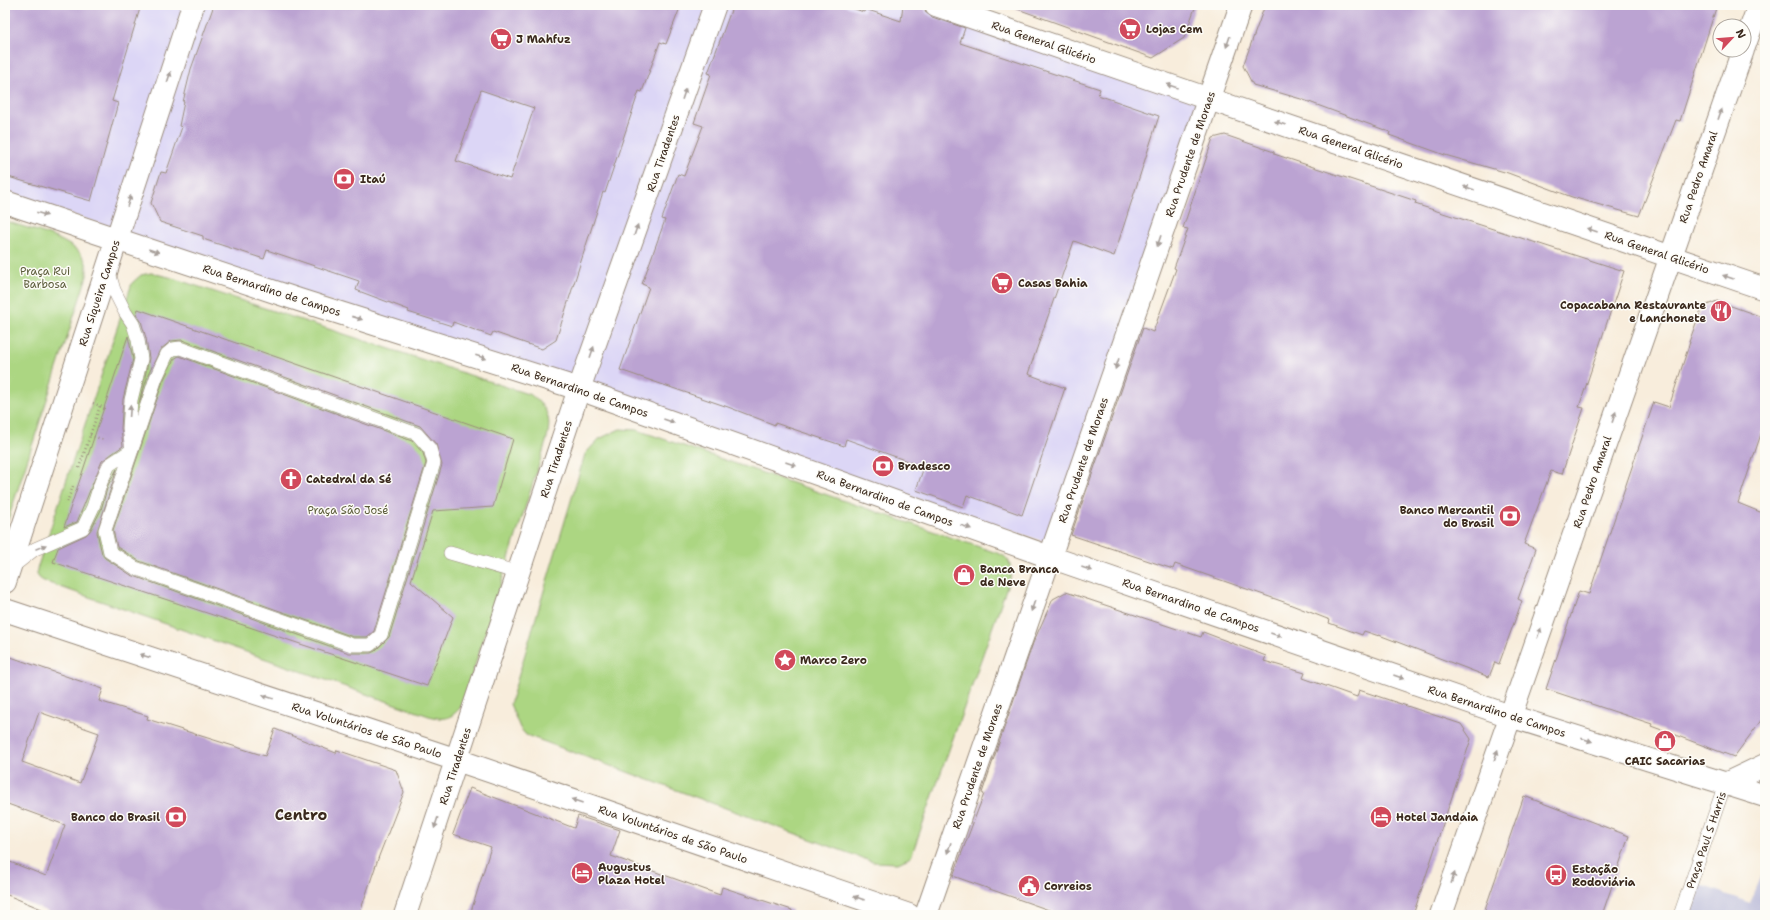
<svg xmlns="http://www.w3.org/2000/svg" width="1770" height="920" font-family="'Shantell Sans',sans-serif">
<style>
.built{fill:#dcd6f6}
.industrial{fill:#c2c2dc}
.green{fill:#acd682;stroke:#748050}
.building{fill:#bba3d2;fill-rule:evenodd}
.lines{fill:none;stroke-linecap:round;stroke-linejoin:round}
.service-casing{stroke:#9a8c7d;stroke-width:14}
.minor-casing{stroke:#9a8c7d;stroke-width:24}
.tertiary-casing{stroke:#9a8c7d;stroke-width:24}
.path{stroke:#9a8c7d;stroke-width:2.5;stroke-dasharray:1 3;stroke-linecap:butt}
.service{stroke:#fff;stroke-width:13}
.minor{stroke:#fff;stroke-width:22}
.tertiary{stroke:#fff;stroke-width:22}
.oneway{fill:#a79f9a}
.labels{text-anchor:middle;stroke-width:3;stroke-linejoin:round;paint-order:stroke}
.poi-label{font-size:11px;font-weight:bold;fill:#3b2a1e;stroke:#fdfcf7;text-anchor:start}
.street-label{font-size:11px;fill:#3b2a1e;stroke:#fdfcf7}
.park-label{font-size:11px;fill:#5d5e3c;stroke:#fdfcf7}
.district-label{font-size:15px;font-weight:bold;fill:#3b2a1e;stroke:#fdfcf7}
</style>
<rect width="100%" height="100%" fill="#fdfcf7"/>
<filter id="ink" filterUnits="userSpaceOnUse"><feTurbulence type="fractalNoise" baseFrequency=".025" numOctaves="2"/><feDisplacementMap in="SourceGraphic" scale="8" xChannelSelector="R" yChannelSelector="G"/><feConvolveMatrix kernelMatrix="1 2 1 2 8 2 1 2 1" color-interpolation-filters="sRGB"/></filter>
<filter id="wash" filterUnits="userSpaceOnUse"><feTurbulence type="fractalNoise" baseFrequency=".012" numOctaves="4" result="noise"/><feDisplacementMap in="SourceGraphic" scale="16" xChannelSelector="R" yChannelSelector="G"/><feGaussianBlur stdDeviation="0.9" result="paint"/><feColorMatrix in="noise" values="0 0 0 0 0 0 0 0 0 0 0 0 0 0 0 0 0 1.4 0 .05"/><feComposite in="paint" operator="in"/></filter>
<g filter="url(#wash)">
<rect width="100%" height="100%" fill="#f8eddc"/>
<path class="built" d="M5 5H913L1203 104 1049 543 5 192Z"/>
<path class="industrial" d="M1765 868V915H1687L1698 884 1750 903Z"/>
<path class="green" d="M5 221C26 228 80 240 86 263 87 267 87 272 87 276L5 529Z
M151 273 169 277 531 395C549 410 552 418 546 442L462 706C449 720 446 720 429 716L46 582C39 579 36 576 37 569L132 283 141 275Z
M620 429 637 430 994 552C1008 556 1011 561 1011 575L911 857 898 863 873 862 526 735 520 728 510 704 585 454 599 439Z"/>
<g id="blocks">
<path class="building" d="M5 5H141L112 101 118 103 91 201 5 176Z
M214 5H681L666 44 660 42 642 92 639 91 605 193 603 192 556 340 542 349 493 332 491 336 453 322 452 326 408 312 409 310 356 290 359 281 267 250 264 259 203 239V236L160 222 151 203 161 172 166 173 182 127 179 126 184 102H183L191 69ZM481 90 534 108 510 179 456 161Z
M733 5H842L864 12 865 9 901 21 903 5H924L926 13 932 17 965 28 960 43 1100 89 1098 95 1159 116 1114 256 1074 241 1028 374 1065 388 1022 515 967 495 963 507 916 490 924 467 846 439 844 446 775 423V425L728 407 620 370 649 287 642 284 665 220 662 219 678 174 684 176 703 126 694 123 711 74 708 73Z
M1015 5H1196L1184 38 1153 58 1015 8Z
M1265 5H1717L1680 121 1676 120 1639 216 1572 197 1508 173 1445 155 1389 135 1390 132 1301 99 1253 85 1243 66Z
M1225 135 1274 152V154L1416 201 1415 204 1624 271 1579 407 1584 408 1562 474 1551 471 1524 544 1536 549 1518 599 1522 601 1499 664 1495 662 1489 677 1379 635V636L1364 631 1362 635 1329 623 1330 620 1284 602 1175 564 1173 569 1071 535 1143 328 1153 332 1176 269 1174 268 1188 229 1183 228 1213 138Z
M1717 301 1765 318V422L1738 503 1765 514V715L1734 757 1651 726 1652 724 1546 689 1579 591 1589 594 1654 402 1669 407 1690 342H1689L1702 307Z
M138 309 513 439 493 507 433 511 411 581 453 617 427 686 53 562 58 548 86 535 90 531 101 510 108 485 117 469 97 532 102 554 105 558 131 575 349 653H371L375 651 389 637 442 465 436 444 420 426 182 340 171 341 160 350 148 375 139 404 149 358 146 338 141 321 136 314Z
M128 336 133 359 123 399 121 428 123 446 102 461 77 522 64 527Z
M179 356 412 441 423 453 426 463 374 631 367 637H353L139 561 117 547 113 530 163 381 174 359Z
M1066 592 1201 637 1203 632 1266 656 1264 661 1305 673 1303 678 1357 697 1359 690 1461 724 1471 739 1413 915H1063L953 876 984 794 982 793 1033 643 1053 599Z
M5 655 103 689 99 701 148 716 147 719 265 756 275 729 336 753 337 750 396 770 404 792 379 856 359 915H56L5 894V860L46 876 65 825 5 803ZM39 712 99 733 80 783 22 762Z
M470 788 574 828 578 816 620 830 611 856 720 895 722 887 792 910 791 915H470L491 847 453 834Z
M1524 796 1629 836 1602 915H1483Z"/>
</g>
</g>
<g filter="url(#ink)">
<use href="#blocks" fill-opacity="0" stroke="#9a8c7d" stroke-width="1"/>
<g class="lines">
<g class="service-casing">
<path id="service" d="M180 348 417 434 430 449 434 463 381 635 370 645H352L135 568 110 552 105 530 156 378 167 354 173 349Z
M450 553 519 573
M11 568 35 549 83 528 93 507 101 482 109 465 132 450 129 428 131 400 141 359 138 340 133 324 125 312 114 290 108 269
M1680 915 1725 784"/>
</g>
<g class="minor-casing">
<path id="minor" d="M936 5 1209 99
M5 202 299 300 579 389 1050 557
M5 582 193 5
M5 610 457 760 909 915
M1725 784 1765 765
M405 915 579 389 715 5"/>
</g>
<g class="tertiary-casing">
<path id="tertiary" d="M1744 47 1759 5
M1209 99 1765 289
M1050 557 1510 716 1765 796
M926 915 1241 5
M1441 915 1743 50"/>
</g>
<path class="path" d="M93 403 105 408
M90 435 104 440
M79 468 100 406
M67 502 73 486"/>
<use href="#service" class="service"/>
<use href="#minor" class="minor"/>
<use href="#tertiary" class="tertiary"/>
</g>
<defs><path id="oneway-solid" d="M-6-.8H1V-3.2L6.5 0L1 3.2V.8H-6Z"/></defs>
<g class="oneway">
<use href="#oneway-solid" transform="translate(1228 42) rotate(109)"/>
<use href="#oneway-solid" transform="translate(169 77) rotate(-72)"/>
<use href="#oneway-solid" transform="translate(1172 86) rotate(-161)"/>
<use href="#oneway-solid" transform="translate(684 94) rotate(-71)"/>
<use href="#oneway-solid" transform="translate(1720 114) rotate(-71)"/>
<use href="#oneway-solid" transform="translate(1280 123) rotate(-161)"/>
<use href="#oneway-solid" transform="translate(1469 188) rotate(-161)"/>
<use href="#oneway-solid" transform="translate(129 201) rotate(-72)"/>
<use href="#oneway-solid" transform="translate(42 214) rotate(18)"/>
<use href="#oneway-solid" transform="translate(636 230) rotate(-71)"/>
<use href="#oneway-solid" transform="translate(1592 230) rotate(-161)"/>
<use href="#oneway-solid" transform="translate(1159 241) rotate(109)"/>
<use href="#oneway-solid" transform="translate(154 251) rotate(19)"/>
<use href="#oneway-solid" transform="translate(1728 277) rotate(-161)"/>
<use href="#oneway-solid" transform="translate(357 318) rotate(18)"/>
<use href="#oneway-solid" transform="translate(592 352) rotate(-71)"/>
<use href="#oneway-solid" transform="translate(481 357) rotate(18)"/>
<use href="#oneway-solid" transform="translate(1117 364) rotate(109)"/>
<use href="#oneway-solid" transform="translate(130 411) rotate(-86)"/>
<use href="#oneway-solid" transform="translate(1614 417) rotate(-71)"/>
<use href="#oneway-solid" transform="translate(669 421) rotate(20)"/>
<use href="#oneway-solid" transform="translate(791 464) rotate(20)"/>
<use href="#oneway-solid" transform="translate(966 527) rotate(20)"/>
<use href="#oneway-solid" transform="translate(41 547) rotate(-22)"/>
<use href="#oneway-solid" transform="translate(1087 569) rotate(19)"/>
<use href="#oneway-solid" transform="translate(1033 606) rotate(109)"/>
<use href="#oneway-solid" transform="translate(1539 633) rotate(-71)"/>
<use href="#oneway-solid" transform="translate(1276 635) rotate(19)"/>
<use href="#oneway-solid" transform="translate(145 656) rotate(-162)"/>
<use href="#oneway-solid" transform="translate(1399 677) rotate(19)"/>
<use href="#oneway-solid" transform="translate(268 697) rotate(-162)"/>
<use href="#oneway-solid" transform="translate(1587 740) rotate(18)"/>
<use href="#oneway-solid" transform="translate(1496 755) rotate(-71)"/>
<use href="#oneway-solid" transform="translate(577 801) rotate(-161)"/>
<use href="#oneway-solid" transform="translate(436 823) rotate(108)"/>
<use href="#oneway-solid" transform="translate(949 848) rotate(109)"/>
<use href="#oneway-solid" transform="translate(1453 878) rotate(-71)"/>
<use href="#oneway-solid" transform="translate(859 898) rotate(-161)"/>
</g>
</g>
<defs>
<g id="supermarket-disc" transform="scale(1.15)"><circle r="9.5" fill="#d1495b" stroke="#fdfcf7"/><path d="M-6-5.5h2.5l.6 2H6L4.5 2H-2.5L-4.4-4H-6ZM-1.5 3.2a1.3 1.3 0 1 0 .1 0ZM3 3.2a1.3 1.3 0 1 0 .1 0Z" fill="#fff"/></g>
<g id="bank-disc" transform="scale(1.15)"><circle r="9.5" fill="#d1495b" stroke="#fdfcf7"/><path d="M-6-4H6V4H-6ZM0-2.3a2.3 2.3 0 1 0 0 4.6a2.3 2.3 0 1 0 0-4.6Z" fill="#fff"/></g>
<g id="restaurant-disc" transform="scale(1.15)"><circle r="9.5" fill="#d1495b" stroke="#fdfcf7"/><path d="M-5-6h1v4h1v-4h1v4h1v-4h1v5L-1.5 .5V6h-2V.5L-5-1ZM5-6V6H3V1.5H1.5Q1.5-4 5-6Z" fill="#fff"/></g>
<g id="church-disc" transform="scale(1.15)"><circle r="9.5" fill="#d1495b" stroke="#fdfcf7"/><path d="M-1.2-6h2.4v3.5h3.3v2.4h-3.3V6h-2.4V-.1h-3.3v-2.4h3.3Z" fill="#fff"/></g>
<g id="shop-disc" transform="scale(1.15)"><circle r="9.5" fill="#d1495b" stroke="#fdfcf7"/><path d="M-5-2.5h2.3a2.7 3.5 0 0 1 5.4 0H5L5.5 6h-11ZM-1.5-2.5h3a1.5 2.3 0 0 0-3 0Z" fill="#fff"/></g>
<g id="sight-disc" transform="scale(1.15)"><circle r="9.5" fill="#d1495b" stroke="#fdfcf7"/><path d="M0-6L1.8-2.2L6-1.7L2.9 1.2L3.7 5.4L0 3.3L-3.7 5.4L-2.9 1.2L-6-1.7L-1.8-2.2Z" fill="#fff"/></g>
<g id="hotel-disc" transform="scale(1.15)"><circle r="9.5" fill="#d1495b" stroke="#fdfcf7"/><path d="M-6-4.5h1.5V1H6V5H4.5V3h-9V5H-6ZM-4 0a1.8 1.8 0 1 1 3.6 0ZM.5 0V-2.5h3Q6-2.5 6 0Z" fill="#fff"/></g>
<g id="bus-disc" transform="scale(1.15)"><circle r="9.5" fill="#d1495b" stroke="#fdfcf7"/><path d="M-5-6H5V4H4V6H2V4H-2V6H-4V4H-5ZM-3.5-4V0h7V-4ZM-3.5 1.2v1.5H-2V1.2ZM2 1.2v1.5H3.5V1.2Z" fill="#fff"/></g>
<g id="civic-disc" transform="scale(1.15)"><circle r="9.5" fill="#d1495b" stroke="#fdfcf7"/><path d="M-.6-6.5H3V-4.5H.6V-3L4-1V1h2V6H-6V1h2V-1L-.6-3ZM-1.2 2.5V6h2.4V2.5Z" fill="#fff"/></g>
</defs>
<g fill-rule="evenodd">
<use href="#supermarket-disc" x="1130" y="29"/>
<use href="#supermarket-disc" x="501" y="39"/>
<use href="#bank-disc" x="344" y="179"/>
<use href="#supermarket-disc" x="1002" y="283"/>
<use href="#restaurant-disc" x="1721" y="311"/>
<use href="#bank-disc" x="883" y="466"/>
<use href="#church-disc" x="291" y="479"/>
<use href="#bank-disc" x="1510" y="516"/>
<use href="#shop-disc" x="964" y="575"/>
<use href="#sight-disc" x="785" y="660"/>
<use href="#shop-disc" x="1665" y="741"/>
<use href="#bank-disc" x="176" y="817"/>
<use href="#hotel-disc" x="1381" y="817"/>
<use href="#hotel-disc" x="582" y="873"/>
<use href="#bus-disc" x="1556" y="875"/>
<use href="#civic-disc" x="1029" y="886"/>
</g>
<g class="labels">
<g class="poi-label">
<text x="1146" y="33">Lojas Cem</text>
<text x="516" y="43">J Mahfuz</text>
<text x="360" y="183">Itaú</text>
<text x="1018" y="287">Casas Bahia</text>
<text x="1706" y="309" text-anchor="end">Copacabana Restaurante<tspan x="1706" dy="13">e Lanchonete</tspan></text>
<text x="898" y="470">Bradesco</text>
<text x="306" y="483">Catedral da Sé</text>
<text x="1494" y="514" text-anchor="end">Banco Mercantil<tspan x="1494" dy="13">do Brasil</tspan></text>
<text x="980" y="573">Banca Branca<tspan x="980" dy="13">de Neve</tspan></text>
<text x="800" y="664">Marco Zero</text>
<text x="1665" y="765" text-anchor="middle">CAIC Sacarias</text>
<text x="160" y="821" text-anchor="end">Banco do Brasil</text>
<text x="1396" y="821">Hotel Jandaia</text>
<text x="598" y="871">Augustus<tspan x="598" dy="13">Plaza Hotel</tspan></text>
<text x="1572" y="873">Estação<tspan x="1572" dy="13">Rodoviária</tspan></text>
<text x="1044" y="890">Correios</text>
</g>
<g class="street-label">
<text transform="translate(1044 42) rotate(19)" y="4">Rua General Glicério</text>
<text transform="translate(1351 147) rotate(19)" y="4">Rua General Glicério</text>
<text transform="translate(663 153) rotate(-71)" y="4">Rua Tiradentes</text>
<text transform="translate(1190 154) rotate(-71)" y="4">Rua Prudente de Moraes</text>
<text transform="translate(1698 177) rotate(-71)" y="4">Rua Pedro Amaral</text>
<text transform="translate(1657 252) rotate(19)" y="4">Rua General Glicério</text>
<text transform="translate(272 290) rotate(18)" y="4">Rua Bernardino de Campos</text>
<text transform="translate(99 293) rotate(-72)" y="4">Rua Siqueira Campos</text>
<text transform="translate(580 390) rotate(19)" y="4">Rua Bernardino de Campos</text>
<text transform="translate(556 459) rotate(-72)" y="4">Rua Tiradentes</text>
<text transform="translate(1083 460) rotate(-71)" y="4">Rua Prudente de Moraes</text>
<text transform="translate(1592 482) rotate(-71)" y="4">Rua Pedro Amaral</text>
<text transform="translate(885 498) rotate(20)" y="4">Rua Bernardino de Campos</text>
<text transform="translate(1191 605) rotate(19)" y="4">Rua Bernardino de Campos</text>
<text transform="translate(1497 711) rotate(18)" y="4">Rua Bernardino de Campos</text>
<text transform="translate(367 730) rotate(18)" y="4">Rua Voluntários de São Paulo</text>
<text transform="translate(455 766) rotate(-72)" y="4">Rua Tiradentes</text>
<text transform="translate(977 766) rotate(-71)" y="4">Rua Prudente de Moraes</text>
<text transform="translate(673 834) rotate(19)" y="4">Rua Voluntários de São Paulo</text>
<text transform="translate(1706 840) rotate(-71)" y="4">Praça Paul S Harris</text>
</g>
<g class="park-label">
<text x="45" y="275">Praça Rui<tspan x="45" dy="13">Barbosa</tspan></text>
<text x="348" y="514">Praça São José</text>
</g>
<g class="district-label">
<text x="301" y="820">Centro</text>
</g>
</g>
<rect width="1770" height="920" fill="none" stroke="#fdfcf7" stroke-width="20"/>
<g transform="translate(1732 38) rotate(64)"><circle r="19" fill="#fdfcf7" stroke="#afa8a0"/>
<path d="M0-3L7 15L0 10L-7 15Z" fill="#d1495b"/>
<text y="-6" font-size="11" font-weight="bold" text-anchor="middle" fill="#3b2a1e">N</text>
</g>
</svg>
